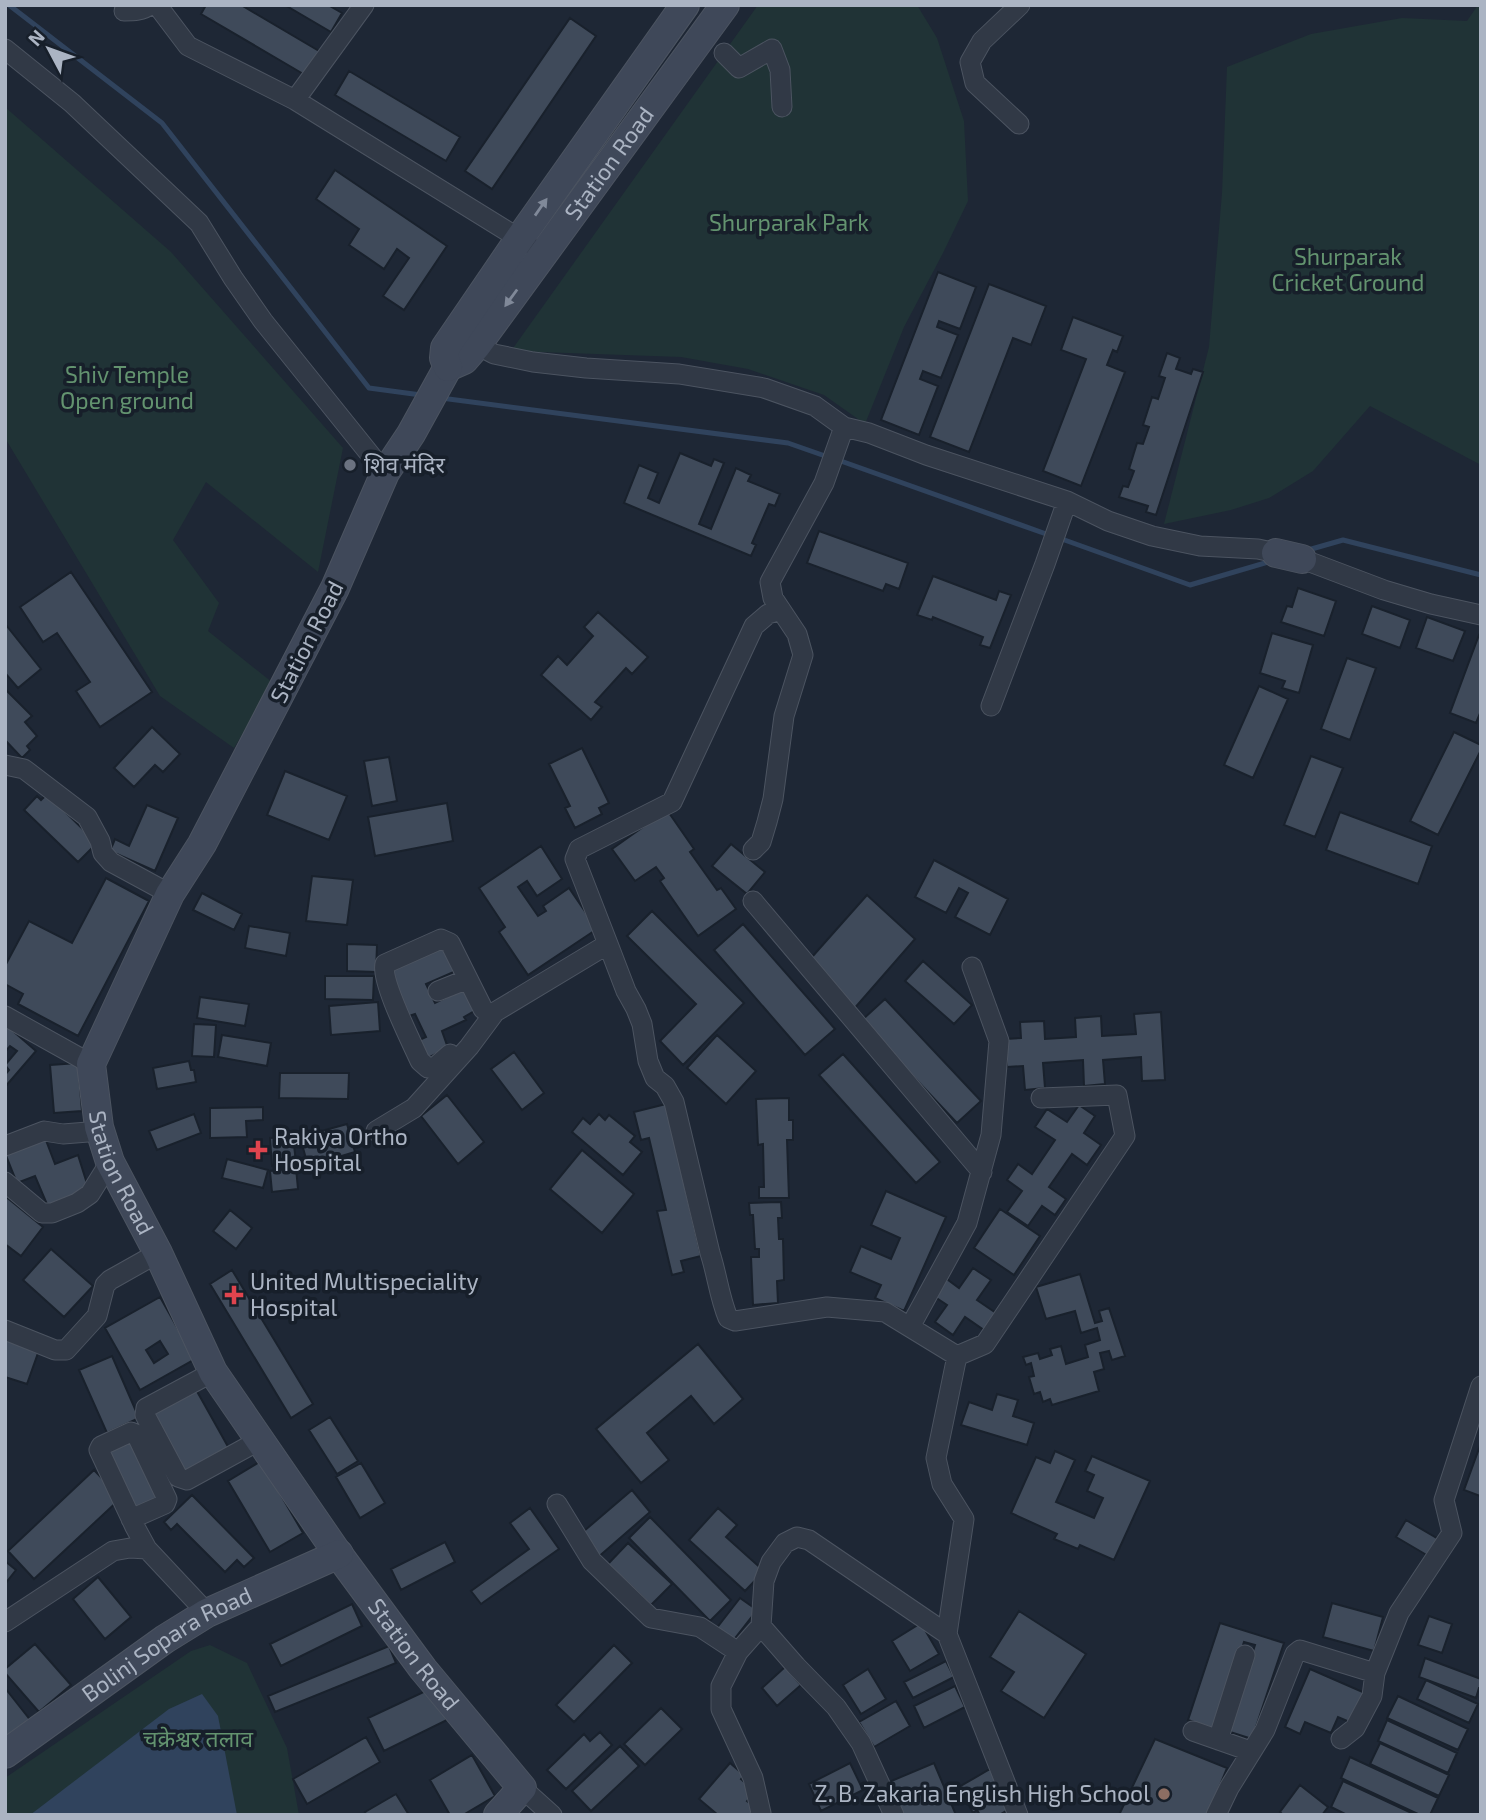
<svg xmlns="http://www.w3.org/2000/svg" width="1486" height="1820" font-family="'Exo 2','Noto Sans Devanagari',sans-serif">
<style>
.green{fill:#203336}
.water{fill:#30435d}
.lines{fill:none;stroke-linecap:round;stroke-linejoin:round}
.stream{stroke:#30435d;stroke-width:5}
.building{fill:#3f4a5a;stroke:#19212c;stroke-width:2;fill-rule:evenodd}
.street-casing{stroke:#4c5461;stroke-width:21}
.secondary-casing{stroke:#4c5461;stroke-width:30}
.street{stroke:#313946;stroke-width:19}
.secondary{stroke:#3f4859;stroke-width:28}
.oneway{fill:#808999}
.worship-dot{fill:#6b7280;stroke:#171f2a;stroke-width:2.5}
.health-dot{fill:#e0444e;stroke:#171f2a;stroke-width:2.5}
.education-dot{fill:#8d6e63;stroke:#171f2a;stroke-width:2.5}
.labels{text-anchor:middle;stroke-width:7;stroke-linejoin:round;paint-order:stroke}
.street-label{font-size:23px;fill:#abb4c3;stroke:#171f2a}
.park-label{font-size:23px;fill:#63936f;stroke:#171f2a}
.poi-label{font-size:23px;fill:#abb4c3;stroke:#171f2a;text-anchor:start}
</style>
<rect width="100%" height="100%" fill="#1e2735"/>
<path class="green" d="M758 5H917L937 38 964 121 968 201 943 253 904 327 865 424 824 395 748 369 681 357 511 351Z
M1478 5H1481V465L1370 406 1313 471 1269 498 1231 510 1164 524 1209 347 1222 193 1227 67 1311 34 1402 18 1467 21Z
M5 107 171 252 343 448 318 572 206 482 173 540 219 603 208 631 273 683 234 748 160 696 5 438Z
M210 1645 247 1663 287 1748 299 1815H5V1778L191 1651Z"/>
<path class="water" d="M202 1694 218 1716 237 1815H30L169 1709Z"/>
<g class="lines">
<path class="stream" d="M9 5 162 123 369 388 421 395
M441 398 788 443 828 457
M838 460 1049 535
M1059 538 1190 585 1272 561
M1308 550 1343 540 1481 575"/>
</g>
<path class="building" d="M206 5H241L319 51 305 75 201 14Z
M285 5H328L342 13 331 32Z
M570 18 596 36 492 189 465 171Z
M349 71 460 137 446 161 335 95Z
M335 170 447 246 404 310 383 296 409 258 397 249 384 269 349 245 359 229 316 199Z
M938 272 976 287 960 329 939 321 937 327 958 335 941 378 923 371 920 379 938 386 919 435 881 420Z
M989 284 1046 306 1031 345 1013 338 969 452 930 437Z
M1073 317 1123 336 1117 352 1113 350 1107 365 1125 372 1081 486 1043 471 1086 359 1061 350Z
M1167 353 1180 358 1176 369 1191 374 1193 369 1203 372 1156 515 1146 512 1148 506 1119 497 1123 486 1128 487 1134 471 1129 469 1137 443 1143 444 1149 427 1143 425 1152 397 1158 399 1165 378 1159 376Z
M680 453 711 466 714 459 724 463 699 524 711 529 736 468 751 475 748 481 780 494 775 506 769 504 752 543 756 545 751 556 624 503 639 465 658 473 648 498 659 503Z
M819 531 908 563 899 589 886 584 883 591 807 563Z
M71 572 152 692 100 727 76 691 90 682 57 633 43 642 20 607Z
M933 576 996 600 999 591 1011 595 990 648 980 645 983 637 933 617 932 620 917 615Z
M1298 588 1336 601 1324 636 1281 622 1287 606 1292 607Z
M1372 606 1410 620 1400 648 1362 634Z
M598 612 648 657 632 674 626 668 595 702 602 707 591 720 541 675 558 656 567 665 593 636 584 627Z
M1427 617 1465 631 1453 661 1416 648Z
M6 625 41 669 18 688 5 673Z
M1272 633 1313 645 1299 693 1282 688 1285 681 1260 673Z
M1479 635 1481 636V711L1476 723 1450 713Z
M1347 658 1376 668 1350 740 1321 729Z
M1259 686 1288 699 1253 778 1224 765Z
M5 689 32 716 25 722 37 736 27 746 30 750 22 758 5 740Z
M152 727 180 754 163 772 155 765 134 787 114 768Z
M1454 732 1481 745V750L1438 835 1410 821Z
M582 748 609 803 599 808 602 814 575 828 565 808 570 806 549 764Z
M1311 756 1343 768 1315 837 1284 825Z
M389 757 397 801 372 806 364 761Z
M285 771 347 796 329 840 267 815Z
M47 794 97 843 78 862 24 810 37 796 41 800Z
M447 803 453 841 375 856 368 817Z
M147 805 178 818 155 871 110 851 115 839 129 846Z
M667 810 694 849 690 852 717 890 721 888 736 909 698 936 660 881 664 878 656 867 635 881 612 849Z
M1340 812 1432 846 1418 884 1326 850Z
M731 844 765 872 747 894 712 866Z
M541 846 562 879 537 896 527 881 518 887 538 916 546 911 543 906 569 888 597 929 528 975 499 932 505 927 479 888Z
M934 860 1008 899 990 935 955 917 968 893 959 888 946 913 915 897Z
M312 876 353 880 347 925 306 921Z
M106 878 149 901 78 1036 18 1004 23 994 5 984V966L29 921 72 943Z
M202 893 242 914 234 930 193 910Z
M867 895 915 939 853 1010 804 966Z
M652 911 744 1003 683 1065 660 1041 696 1004 627 936Z
M743 924 835 1029 805 1055 714 950Z
M249 926 290 933 286 956 245 948Z
M347 944 377 945 376 972 347 971Z
M446 945 456 971 426 984 435 1003 465 988 476 1010 464 1017 466 1020 442 1031 448 1048 426 1059 417 1041 426 1037 415 1014 406 1017 388 966Z
M923 961 972 1005 954 1024 905 981Z
M325 976H374L373 1000 325 999Z
M200 997 249 1004 245 1026 197 1018Z
M885 999 981 1101 957 1123 861 1021Z
M378 1002 380 1031 331 1035 329 1006Z
M1161 1012 1165 1080 1142 1081 1141 1057 1103 1060 1105 1084 1084 1086 1083 1060 1043 1063 1045 1088 1025 1090 1023 1066 1007 1067 1005 1039 1021 1038 1020 1022 1044 1021 1045 1039 1076 1037 1075 1018 1101 1016 1102 1036 1136 1034 1134 1014Z
M5 1024 36 1051 5 1087V1075L9 1070 5 1065 17 1051 10 1046 5 1052Z
M194 1024 216 1025 214 1057 192 1056Z
M222 1035 271 1043 267 1066 218 1057Z
M717 1035 756 1071 726 1104 687 1068Z
M514 1052 544 1093 522 1110 491 1069Z
M843 1054 940 1162 916 1183 819 1075Z
M189 1061 191 1070H194L196 1082 157 1089 153 1068Z
M78 1063 82 1111 54 1113 50 1065Z
M280 1073H349L348 1099 279 1098Z
M447 1095 484 1142 458 1164 421 1116Z
M789 1098V1120H793V1140H787L789 1198H759V1187H764L763 1144 758 1145 756 1099Z
M666 1104 701 1256 681 1261 684 1272 672 1275 657 1211 666 1210 649 1138 641 1140 634 1112Z
M1079 1105 1095 1116 1084 1133 1101 1145 1087 1165 1072 1154 1049 1187 1066 1199 1055 1215 1042 1206 1028 1226 1007 1212 1022 1191 1007 1180 1018 1164 1032 1174 1055 1140 1035 1127 1047 1109 1067 1122Z
M263 1107V1120L246 1121 247 1137 210 1138V1108Z
M194 1114 201 1133 157 1150 149 1131Z
M599 1114 605 1120 609 1115 635 1136 630 1142 642 1152 623 1175 572 1132 583 1118 590 1124Z
M347 1124 355 1152 308 1166 300 1137Z
M44 1135 55 1164 78 1155 89 1190 49 1209 35 1176 17 1183 5 1153Z
M293 1136 296 1163 272 1166 270 1138Z
M582 1150 634 1194 602 1233 550 1189Z
M227 1159 268 1170 263 1188 222 1178Z
M296 1168 298 1189 272 1192 270 1171Z
M886 1191 946 1217 904 1311 875 1298 881 1285 850 1272 861 1246 891 1259 900 1238 871 1225Z
M5 1196 43 1227 21 1256 5 1244Z
M781 1202 782 1218H778L779 1239H783L784 1280 777 1281 778 1303 753 1305 751 1257H759V1249H755L753 1215H750L749 1203Z
M1000 1209 1040 1236 1014 1275 974 1248Z
M230 1210 252 1228 236 1249 213 1231Z
M51 1249 93 1286 64 1317 23 1280Z
M973 1268 991 1280 977 1300 996 1313 984 1330 965 1317 953 1335 935 1322 947 1305 932 1295 944 1277 959 1288Z
M232 1270 313 1404 291 1418 210 1284Z
M1080 1274 1095 1323 1102 1321 1099 1311 1109 1308 1125 1356 1112 1360 1109 1351 1100 1353 1104 1369 1094 1372 1099 1391 1052 1405 1050 1399 1043 1402 1040 1392 1034 1394 1029 1377 1034 1376 1031 1363 1026 1365 1023 1357 1038 1353 1040 1359 1052 1355 1050 1349 1061 1346 1066 1364 1088 1357 1085 1345 1100 1340 1097 1328 1081 1333 1075 1311 1046 1319 1036 1287Z
M160 1297 195 1359 140 1390 105 1328ZM160 1341 168 1354 154 1363 146 1350Z
M5 1338 38 1353 27 1384 5 1377Z
M698 1344 743 1399 714 1424 691 1396 647 1433 669 1460 641 1483 596 1429Z
M112 1356 139 1418 107 1433 79 1370Z
M194 1386 231 1452 183 1475 148 1413Z
M997 1394 1018 1400 1013 1416 1034 1423 1027 1445 961 1425 969 1402 992 1410Z
M330 1417 358 1461 337 1474 309 1430Z
M133 1435 164 1501 137 1513 106 1448Z
M1481 1443V1493L1480 1496 1464 1490Z
M1055 1451 1075 1460 1056 1502 1094 1518 1103 1498 1087 1491 1094 1475 1085 1471 1092 1456 1150 1481 1114 1560 1080 1545 1078 1549 1054 1539 1057 1534 1011 1513 1036 1457 1050 1463Z
M261 1461 303 1533 270 1552 228 1481Z
M361 1463 385 1503 360 1518 336 1477Z
M94 1470 121 1498 34 1579 8 1551Z
M632 1490 650 1512 596 1559 577 1537Z
M192 1495 254 1558 244 1567 237 1560 225 1572 177 1524 171 1530 164 1522Z
M530 1508 559 1549 481 1604 471 1591 529 1549 510 1523Z
M718 1508 737 1525 726 1537 764 1571 745 1591 689 1540Z
M650 1517 731 1600 710 1621 629 1538Z
M1406 1520 1440 1540 1430 1557 1396 1537Z
M445 1542 455 1562 401 1590 391 1569Z
M628 1543 672 1584 651 1605 608 1564Z
M5 1561 16 1570 5 1584Z
M98 1577 131 1617 105 1639 73 1599Z
M740 1598 757 1610 732 1642 716 1629Z
M1332 1603 1383 1617 1374 1651 1323 1637Z
M352 1604 362 1626 281 1666 270 1644Z
M1019 1611 1086 1654 1044 1718 1001 1691 1014 1672 990 1657Z
M1429 1616 1452 1624 1442 1653 1418 1645Z
M921 1623 939 1654 910 1671 892 1641Z
M1220 1623 1284 1643 1252 1739 1227 1731 1255 1645 1244 1642 1215 1729 1188 1720Z
M35 1644 71 1685 39 1712 5 1673V1669Z
M614 1645 632 1663 574 1722 556 1705Z
M389 1646 396 1663 275 1712 268 1696Z
M1425 1658 1481 1679V1688H1479L1476 1698 1419 1677Z
M946 1661 954 1677 913 1698 904 1682Z
M785 1667 801 1685 777 1706 762 1688Z
M868 1669 886 1699 861 1714 843 1685Z
M1310 1669 1365 1693 1352 1723 1338 1717 1331 1733 1305 1722 1300 1734 1285 1727Z
M1426 1680 1478 1704 1469 1723 1417 1699Z
M955 1686 965 1707 924 1728 914 1706Z
M5 1688 31 1721 5 1742Z
M432 1688 447 1720 384 1751 368 1718Z
M1398 1696 1468 1729 1458 1750 1387 1718Z
M896 1701 910 1726 874 1747 859 1722Z
M661 1708 682 1729 645 1765 624 1744Z
M1387 1720 1457 1753 1448 1773 1378 1741Z
M600 1732 612 1745 566 1789 547 1770 584 1734 590 1741Z
M366 1737 380 1762 307 1804 293 1779Z
M1155 1739 1227 1768 1208 1815H1119Z
M1380 1743 1449 1775 1439 1796 1370 1764Z
M620 1746 639 1766 591 1811 572 1791Z
M472 1755 495 1796 463 1815H450L430 1780Z
M1350 1757 1438 1798 1430 1815H1420L1341 1778Z
M730 1763 744 1775 741 1779 755 1791 747 1801 757 1809 752 1815H718L699 1799Z
M850 1763 863 1790 821 1811 809 1784Z
M934 1763 956 1815H902L889 1782Z
M990 1769 1011 1808 999 1815H980L977 1810 973 1813 959 1787Z
M1343 1781 1416 1815H1347L1331 1807Z
M1300 1785 1328 1807 1322 1815H1283L1280 1812Z
M396 1794 409 1815H367L365 1812Z"/>
<g class="lines">
<g class="street-casing">
<path id="street" d="M157 5 188 46 295 100 528 244
M124 11C134 11 142 11 150 5
M5 49 72 103 199 223 233 278 263 321 385 473
M724 53 739 68 772 49 780 70 782 107
M295 100 364 5
M1019 124 975 83 970 62 982 41 1020 5
M466 339 494 354 533 362 586 368 679 374 764 388 815 406 844 427 869 433 926 455 1067 501 1108 521 1152 536 1200 546 1258 549 1276 553
M1302 559 1384 590 1431 604 1481 615
M991 706 1045 564 1067 501
M5 765 24 769 87 817 100 841 103 853 111 862 170 894
M753 850 761 842 767 822 773 799 784 716 803 655 797 634 773 598 770 582 824 483 844 427
M753 901 982 1172
M608 944 575 859 579 849 672 802 754 626 768 614 781 610
M438 991 468 979
M5 1016 91 1064
M450 1054 435 1067 428 1068 420 1061C412 1043 380 980 385 964L441 939 450 943 483 1009
M376 1131 414 1108 469 1047 495 1012 608 944 626 991 636 1009 642 1024 648 1061 655 1078 665 1086 674 1102 710 1253C717 1274 719 1296 728 1318L735 1321 827 1307 885 1312 957 1356 936 1458 942 1484 964 1519 947 1634 1018 1815
M5 1146 44 1131 63 1134 88 1132 100 1129
M5 1182 42 1213H52L77 1203 90 1194 110 1162
M910 1327 967 1223 991 1135 999 1041 972 967
M5 1330 55 1350H66L97 1316 105 1285 110 1280 158 1253
M957 1356 985 1344 1125 1136 1117 1095 1041 1098
M213 1372 146 1408 145 1415 178 1477 187 1480 260 1440
M557 1504 592 1561 651 1618 700 1627 738 1652
M131 1519 165 1504 167 1499 136 1434 131 1432 101 1446 99 1450 135 1527 147 1549
M5 1622 113 1551 130 1548 147 1549 207 1613
M1193 1731 1250 1751
M1341 1739 1355 1728 1372 1696 1375 1673 1399 1613 1452 1533 1444 1500 1481 1386
M1218 1740 1245 1655
M522 1788 552 1815
M760 1815 761 1813 753 1778 721 1709V1686L738 1652 761 1626
M894 1815 861 1743 836 1707 796 1666 761 1626 764 1581 771 1562 785 1543 797 1537 809 1540 947 1634
M1216 1815 1229 1788 1265 1730 1295 1654 1300 1650 1375 1673"/>
</g>
<g class="secondary-casing">
<g id="secondary">
<path id="s1" d="M448 367 411 434 385 473 335 588 202 844 170 894 91 1064 99 1127 110 1162 158 1253 213 1372 336 1551 423 1669 522 1788 498 1815"/>
<path id="s2" d="M448 367 464 360 477 345 725 5"/>
<path d="M448 367 444 358 445 348 520 238 685 5"/>
<path d="M1276 553 1302 559"/>
<path id="s3" d="M5 1754 165 1639 207 1613 339 1554"/>
</g>
</g>
<use href="#street" class="street"/>
<use href="#secondary" class="secondary"/>
</g>
<defs><path id="oneway-solid" d="M-6-.8H1V-3.2L6.5 0L1 3.2V.8H-6Z" transform="scale(1.75)"/></defs>
<g class="oneway">
<use href="#oneway-solid" transform="translate(541 207) rotate(-55)"/>
<use href="#oneway-solid" transform="translate(511 298) rotate(126)"/>
</g>
<circle class="worship-dot" cx="350" cy="465" r="7"/>
<g class="health-dot">
<path d="M254.5 1139.5h7v7h7v7h-7v7h-7v-7h-7v-7h7z"/>
<path d="M230.5 1284.5h7v7h7v7h-7v7h-7v-7h-7v-7h7z"/>
</g>
<circle class="education-dot" cx="1164" cy="1794" r="7"/>
<g class="labels">
<g class="street-label">
<text dy="8" stroke="none"><textPath href="#s2" startOffset="262">Station Road</textPath></text>
<text transform="translate(307 642) rotate(-63)" y="8">Station Road</text>
<text dy="8" stroke="none"><textPath href="#s1" startOffset="898">Station Road</textPath></text>
<text dy="8" stroke="none"><textPath href="#s3" startOffset="196">Bolinj Sopara Road</textPath></text>
<text dy="8" stroke="none"><textPath href="#s1" startOffset="1465">Station Road</textPath></text>
</g>
<g class="park-label">
<text x="789" y="231">Shurparak Park</text>
<text x="1348" y="265">Shurparak<tspan x="1348" dy="26">Cricket Ground</tspan></text>
<text x="127" y="383">Shiv Temple<tspan x="127" dy="26">Open ground</tspan></text>
<text x="198" y="1747">चक्रेश्वर तलाव</text>
</g>
<g class="poi-label">
<text x="364" y="473">शिव मंदिर</text>
<text x="274" y="1145">Rakiya Ortho<tspan x="274" dy="26">Hospital</tspan></text>
<text x="250" y="1290">United Multispeciality<tspan x="250" dy="26">Hospital</tspan></text>
<text x="1150" y="1802" text-anchor="end">Z. B. Zakaria English High School</text>
</g>
</g>
<rect width="1486" height="1820" fill="none" stroke="#abb4c3" stroke-width="14"/>
<g transform="translate(49 49) rotate(311)" stroke="#171f2a" stroke-width="5" paint-order="stroke">
<path d="M0-5L12 26L0 18L-12 26Z" fill="#abb4c3"/>
<text y="-10" font-size="19" font-weight="bold" text-anchor="middle" fill="#abb4c3">N</text>
</g>
</svg>
